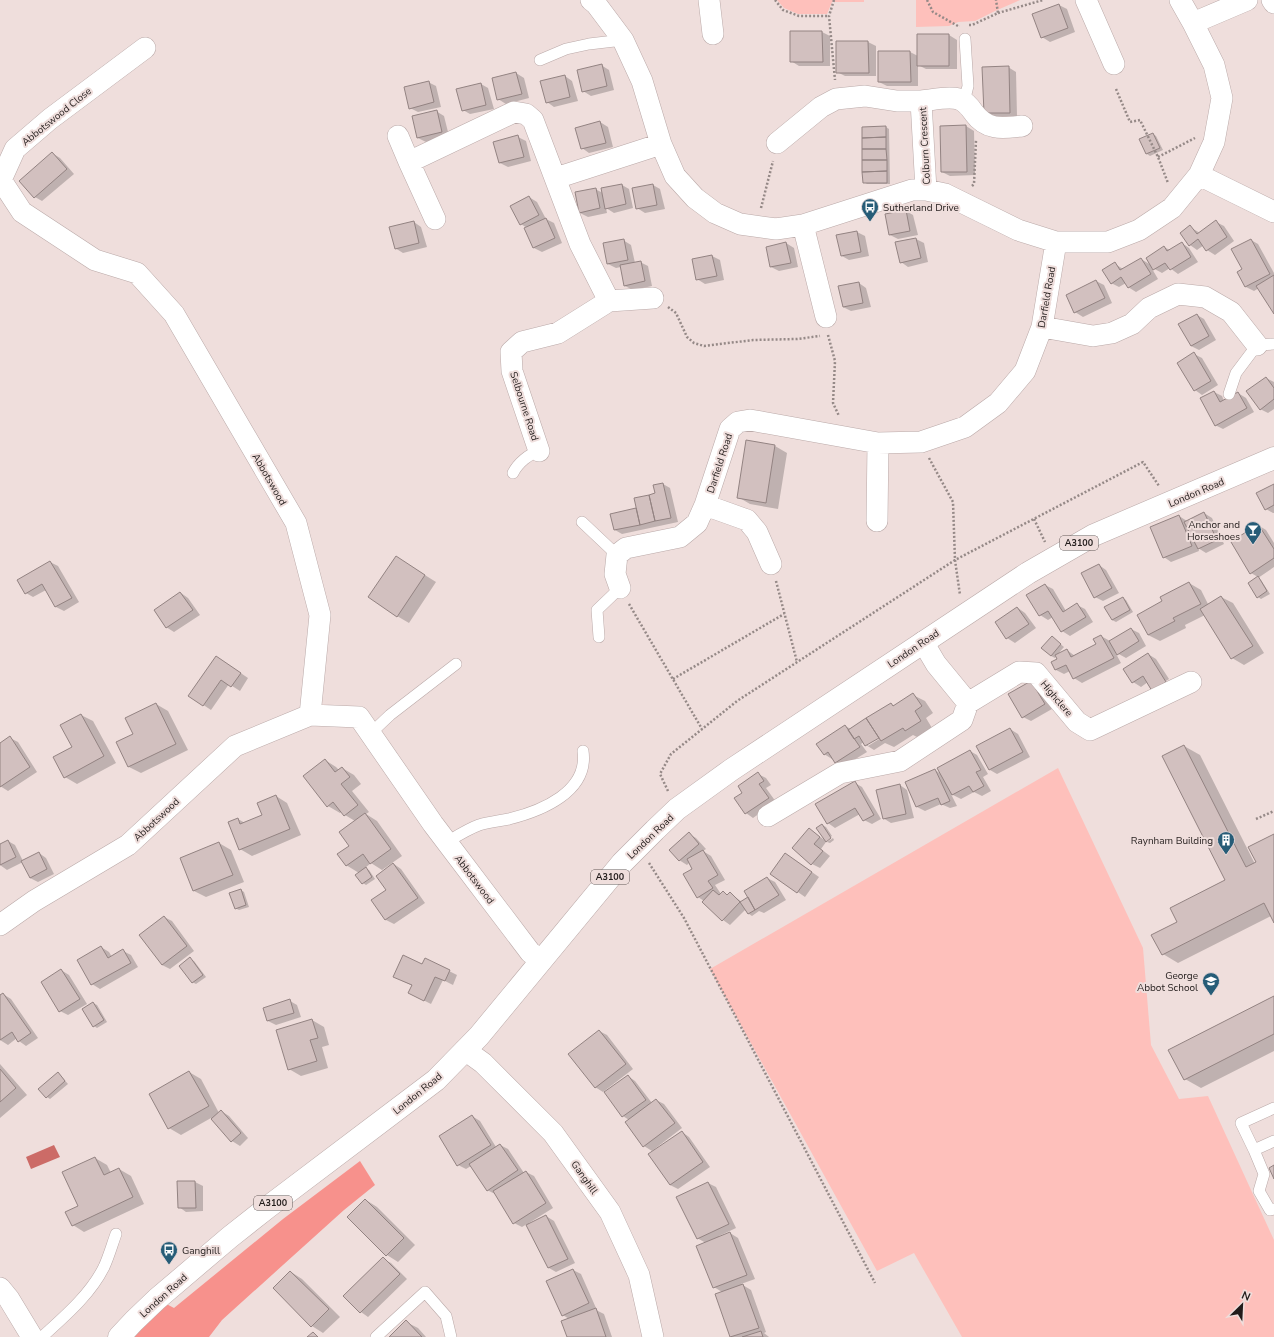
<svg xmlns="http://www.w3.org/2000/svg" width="1274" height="1337" font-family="'Nunito Sans',sans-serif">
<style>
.green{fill:#fec0bb}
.forest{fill:#f7918c}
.water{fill:#cc6b67}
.shadow{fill:#0003;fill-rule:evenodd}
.building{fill:#d2c0bf;stroke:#938382}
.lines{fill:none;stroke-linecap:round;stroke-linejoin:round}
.lane-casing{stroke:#baa9a8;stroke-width:12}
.street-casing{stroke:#baa9a8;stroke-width:22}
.primary-casing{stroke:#baa9a8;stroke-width:23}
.path{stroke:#958987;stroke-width:2.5;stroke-dasharray:2 2;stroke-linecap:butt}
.lane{stroke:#fff;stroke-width:11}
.street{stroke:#fff;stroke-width:21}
.primary{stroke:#fff;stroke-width:22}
.labels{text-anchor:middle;stroke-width:4;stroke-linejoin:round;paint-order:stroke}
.shield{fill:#efdedc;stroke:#605655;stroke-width:1}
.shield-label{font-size:9px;font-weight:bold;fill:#221c1b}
.street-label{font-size:10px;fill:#221c1b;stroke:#efdedc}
.poi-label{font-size:10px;fill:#221c1b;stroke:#efdedc;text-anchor:end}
</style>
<rect width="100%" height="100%" fill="#efdedc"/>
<path class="green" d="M777 0H864V2H832L827 14H798L784 8Z
M916 0H1020L995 11 975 21 958 22 949 26 916 27Z
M1058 768 1143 948 1151 1045 1179 1099 1208 1096 1274 1240V1337H962L914 1253 877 1271 710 969Z"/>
<path class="forest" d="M360 1161 375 1185 344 1210 222 1320 209 1337H130L157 1299 174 1308 283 1219Z"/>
<path class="water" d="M54 1145 60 1157 31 1169 26 1157Z"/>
<path class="shadow" d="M1059 5 1067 9 1075 32 1050 42 1042 37Z
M791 32H822L830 36V66H799L791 61Z
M949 35 957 40V69H926L918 65V86H887L879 82 910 52 918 56Z
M837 42H868L876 46V76H845L837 72Z
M601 65 609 70 614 90 591 96 583 91Z
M1008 67 1016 72 1017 116 992 117 985 113Z
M516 73 524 78 529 98 506 104 498 99Z
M565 76 572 81 578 101 554 107 547 102Z
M428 82 436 86 441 107 418 112 410 108Z
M481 84 488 88 494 109 470 114 463 110Z
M436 111 444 116 449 136 426 142 418 138Z
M600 122 608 127 613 147 589 153 582 148Z
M966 126 974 131 975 175 950 176 942 172Z
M886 127 889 129 890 184H867L864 182Z
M1153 134 1156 136 1163 150 1150 156 1147 154 1141 140Z
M518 137 526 141 531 161 508 167 500 163Z
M52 153 60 158 74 174 42 201 35 197Z
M622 185 629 189 633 208 614 213 606 208 607 213 588 217 580 213 595 189 603 193Z
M653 185 660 189 665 209 645 213 637 208Z
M529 197 537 202 546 219 554 223 562 243 542 252 534 248 525 229 527 228 521 224Z
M906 211 913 215 918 235 898 239 890 235Z
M414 222 421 227 427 247 403 253 395 248Z
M1216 222 1224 226 1234 241 1215 255 1207 250 1204 245 1197 250 1190 245V227L1200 233Z
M857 232 865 236 869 256 849 260 842 256Z
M916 239 924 243 928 262 908 267 901 262Z
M623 240 631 245 635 263 640 262 648 266 652 286 633 290 625 286 621 267 616 268 608 264Z
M1251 240 1258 244 1274 273V312L1259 288 1254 291 1246 287 1238 272 1243 269Z
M786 243 794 248 798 267 779 271 771 267Z
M1182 243 1189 248 1198 262 1178 274 1170 268 1162 273 1151 267 1158 279 1136 292 1128 287 1126 283 1119 287 1111 283 1115 264 1123 269 1141 259 1151 265 1164 247 1170 250Z
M712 256 720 260 724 280 705 284 697 279 693 260Z
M1096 281 1104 285 1112 303 1083 317 1075 312Z
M859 283 866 288 871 307 851 311 843 307Z
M1197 315 1204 319 1216 340 1199 350 1191 346Z
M1194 354 1202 358 1218 385 1202 395 1195 390Z
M1266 378 1274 382V409L1268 413 1260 409Z
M1214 392 1222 396 1224 401 1238 393 1246 398 1254 412 1223 429 1215 425Z
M747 442 775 446 787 453 778 509 750 504 738 497Z
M663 484 670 488 678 522 622 534 615 530 611 515 637 509 656 494Z
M1274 485V513H1273L1266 509Z
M1204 513 1212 518 1224 544 1206 553 1198 548 1199 551 1171 562 1164 557 1179 516 1187 521Z
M1258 525 1266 530 1274 543V567L1258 578 1261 580 1270 594 1261 599 1258 597 1249 583 1258 577 1251 573 1233 542Z
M396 557 436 582 409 623 397 616Z
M50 562 58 566 79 602 64 611 56 607 46 590 33 597 26 593Z
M1099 565 1106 570 1119 593 1103 601 1095 597Z
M1189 583 1201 590 1208 604 1221 597 1233 603 1264 653 1244 665 1232 658 1205 615 1185 625 1186 628 1160 641 1148 635 1163 601Z
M1045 585 1053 589 1066 611 1077 605 1085 609 1093 622 1070 636 1062 631 1053 617 1048 620 1040 615 1028 595Z
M181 593 188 598 200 615 174 632 166 627Z
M1123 598 1126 600 1133 612 1116 622 1112 620Z
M1018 608 1025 613 1036 628 1015 643 1007 638Z
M1131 629 1139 633 1146 646 1126 658 1115 652 1121 663 1082 683 1074 678 1070 671 1064 674 1056 670 1058 660 1056 656 1055 658 1051 656 1052 637 1064 647 1057 655 1067 650 1075 656 1097 645 1101 636 1110 641Z
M1148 654 1156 659 1169 679 1155 688 1148 682 1141 687 1133 682Z
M217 657 248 678 240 691 229 684 211 710 190 696Z
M1039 686 1052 709 1031 721 1023 717 1010 694Z
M913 695 925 701 933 713 926 718 932 728 917 737 913 735 894 747 885 743 874 750 866 745 864 742 861 744 867 752 844 766 836 762 833 758 832 759 824 754 845 726 851 729 891 704 895 706ZM882 734 884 736 868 746V743Z
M156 704 168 711 188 750 141 773 129 767 117 743 134 734Z
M81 715 93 721 116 763 77 784 65 777 73 747 62 725Z
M1010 729 1018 734 1030 757 997 774 990 770Z
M10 738 18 742 37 772 8 791 0 786V744Z
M1184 746 1200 755 1255 864 1274 835V921L1271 916 1178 963 1163 954 1178 922 1227 880 1163 756Z
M970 751 977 755 988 774 983 777 991 791 982 796 974 792 961 799 951 794 957 806 950 808 941 804 925 811 917 807 935 770 941 774Z
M325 760 336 767 339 770 342 768 354 775 361 784 352 791 369 812 366 814 377 821 402 856 382 870 371 863 365 868 369 870 375 879 366 885 363 883 359 873 346 865 355 821 345 815 342 811 340 813 328 806Z
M758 774 766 778 771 785 766 788 776 802 753 818 746 813 744 793Z
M855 783 862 787 881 819 872 824 864 820 860 814 835 828 828 823Z
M900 785 907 790 914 818 891 823 883 818Z
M276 796 287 803 301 835 252 856 240 849 238 819 245 823 263 816Z
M822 825 826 827 832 836 826 840V842L821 849 830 856 820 868 812 864 793 848 809 829 826 841Z
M689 834 696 838 706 849 703 851 711 856 725 880 715 885 721 894 723 892 728 895 730 893 742 902 749 898 767 878 775 882 786 900 764 913 759 911 752 916 749 914 746 909 730 925 723 920 704 901 698 897 693 869 690 862 687 865 679 860Z
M833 838 834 840 830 843 827 842Z
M8 841 15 845 23 861 39 853 46 858 54 874 38 882 30 878 23 862 7 870 0 865V845Z
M219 843 231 850 244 882 206 897 194 891Z
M793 859 819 877 805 897 772 874Z
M394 864 401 869 425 903 394 924 386 920 373 901 387 891Z
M241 890 244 892 249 907 239 910 235 908Z
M164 917 172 921 194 951 170 969 162 965Z
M101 947 109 952 112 957 123 951 131 955 138 967 100 989 92 984Z
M190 959 194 961 206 977 196 984 192 982Z
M425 959 457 975 453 985 443 980 431 1004 409 993 413 986 402 981 422 966Z
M61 970 69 975 87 1004 68 1015 60 1011Z
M3 994 11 999 38 1038 26 1046 19 1041 17 1038 8 1045 0 1040V996Z
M1274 997V1051L1201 1088 1185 1079Z
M290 1001 297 1005 301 1017 276 1025 268 1021Z
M93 1003 97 1005 107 1022 97 1028 94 1026Z
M312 1020 324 1027 329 1045 322 1047 328 1068 301 1076 289 1069Z
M599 1031 607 1035 633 1069 603 1092 595 1087Z
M0 1064 27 1095 0 1118Z
M189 1072 201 1079 219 1113 221 1111 229 1116 248 1138 240 1146 232 1141 211 1118 181 1135 169 1128Z
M58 1074 61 1076 68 1084 50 1099 47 1097Z
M628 1076 635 1081 652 1103 656 1100 664 1104 682 1128 652 1151 644 1146 626 1122 629 1120 623 1116Z
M472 1116 480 1121 496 1147 500 1145 508 1149 524 1173 526 1172 534 1176 553 1208 529 1223V1225L546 1216 554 1221 575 1263 556 1272 549 1268 527 1224 522 1227 514 1223 496 1194H495L487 1190 471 1166 466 1169 458 1165Z
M682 1132 689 1137 710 1167 678 1189 670 1185Z
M95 1158 107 1165 111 1173 119 1169 131 1176 144 1204 84 1232 73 1225Z
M178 1182H195L203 1186V1211L186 1212 179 1207Z
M708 1183 716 1187 736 1228 719 1236 720 1237 730 1233 738 1238 755 1279 741 1284 751 1290 766 1332 764 1333 769 1337H731L716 1295 722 1292 714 1287 706 1243 697 1238Z
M366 1200 377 1207 415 1245 398 1262 387 1255Z
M383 1259 391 1263 407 1279 368 1317 361 1312Z
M573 1270 581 1274 596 1308 594 1309 604 1314 612 1337H568L569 1319 563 1315Z
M291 1272 302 1279 340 1317 323 1333 312 1326Z
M406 1322 418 1328 426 1337H390Z"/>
<path class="building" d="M1059 4 1068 28 1041 38 1032 14Z
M790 31H822L823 62H790Z
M917 34H949V66H917Z
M836 41H868L869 73H836Z
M878 51H910L911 82H878Z
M602 64 607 86 582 92 577 70Z
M1009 66 1010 113H984L982 67Z
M516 72 522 94 497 100 492 78Z
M565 75 570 97 546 103 540 81Z
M429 81 434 102 409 109 404 87Z
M481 83 486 105 462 111 456 89Z
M437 110 442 132 417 138 412 116Z
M600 121 606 143 581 149 575 128Z
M966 125 967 172H941L940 126Z
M886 126V137L862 138V127Z
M1153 133 1160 148 1146 154 1139 139Z
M518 135 524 157 499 163 493 142Z
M886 137V149H862V138Z
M862 149H886L887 160H862Z
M52 152 67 169 34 198 19 181Z
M862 160H887V171L862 172Z
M887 171V183H863L862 172Z
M622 184 626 204 605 209 601 188Z
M653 184 657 205 636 209 632 188Z
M596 188 600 208 579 213 575 192Z
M529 196 539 215 520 225 510 206Z
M906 210 910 231 889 235 885 214Z
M546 218 555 238 533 248 524 228Z
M1216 220 1227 237 1206 251 1198 239 1189 246 1180 233 1190 225 1197 234Z
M414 221 419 243 395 249 389 227Z
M857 231 861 252 841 256 836 235Z
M916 238 921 258 900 263 895 242Z
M624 239 628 260 607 264 603 243Z
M1251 239 1270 274 1245 287 1237 272 1242 269 1231 249Z
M786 242 791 263 770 267 766 247Z
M1182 242 1191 257 1170 270 1165 263 1153 270 1146 258 1164 246 1167 251Z
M712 255 717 276 696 280 692 259Z
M1141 258 1151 274 1128 288 1121 277 1111 284 1102 270 1115 262 1120 270Z
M641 261 645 281 624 286 620 265Z
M1274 275V314L1256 286Z
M1096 280 1105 298 1074 313 1066 295Z
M859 282 863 303 843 307 838 286Z
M1197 314 1209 336 1191 346 1178 324Z
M1194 352 1211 381 1194 391 1177 363Z
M1266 377 1274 388V399L1260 410 1246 391Z
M1214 391 1220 402 1238 392 1247 408 1215 426 1200 398Z
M746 440 775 445 766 503 737 498Z
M663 483 671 518 655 521 649 495 655 493 653 485Z
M1274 484V505L1265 510 1256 493Z
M649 495 655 521 640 525 634 498Z
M636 508 640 525 614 530 610 514Z
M1204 512 1217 540 1198 549 1184 522Z
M1179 515 1192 546 1163 558 1150 527Z
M1258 524 1274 549V558L1250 574 1231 542Z
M396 556 425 575 397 617 368 597Z
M50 561 72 598 55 607 42 584 25 594 17 580Z
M1099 564 1112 588 1094 598 1081 573Z
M1258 576 1267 591 1257 598 1248 583Z
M1189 582 1201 604 1173 618 1175 621 1148 635 1137 615 1162 601 1160 597Z
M1045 584 1063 612 1077 603 1086 617 1061 632 1048 611 1039 616 1026 595Z
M180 592 193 610 166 628 154 610Z
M1221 596 1253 646 1231 659 1200 609Z
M1123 597 1130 610 1112 620 1104 607Z
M1017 607 1029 624 1006 639 995 622Z
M1131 628 1139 641 1117 655 1109 641Z
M1101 635 1114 658 1073 679 1066 665 1055 670 1051 662 1057 659 1055 655 1067 649 1071 657 1096 644 1093 639Z
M1052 636 1061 644 1051 656 1041 648Z
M1148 653 1166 682 1152 691 1143 676 1132 683 1123 669Z
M216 656 241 673 231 687 221 680 203 706 188 696Z
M1031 681 1045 704 1022 718 1008 694Z
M913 693 922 706 915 711 921 721 905 731 903 728 881 741 866 718 891 703 893 706Z
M156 703 176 744 128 767 116 742 133 734 125 718Z
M81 714 104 756 64 778 53 757 72 747 60 725Z
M866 718 879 738 865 746 859 736 854 739 848 730Z
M845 725 860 747 835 763 828 752 824 755 816 744Z
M1010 728 1023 752 989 770 976 746Z
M10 736 30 767 0 787V743Z
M1184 745 1246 867 1256 862 1248 847 1274 834V923L1264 903 1162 955 1151 935 1177 922 1170 908 1225 880 1162 756Z
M970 750 981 770 976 772 984 786 973 792 969 786 952 795 937 768Z
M325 759 335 772 342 767 350 777 341 784 358 805 344 816 333 802 327 807 303 776Z
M935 769 950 801 941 805 938 798 916 807 905 782Z
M758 772 764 781 759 784 769 798 745 814 734 798 742 793 738 786Z
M855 781 874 815 863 821 855 808 827 824 815 804Z
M900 784 906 814 883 819 876 790Z
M276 795 290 829 239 850 228 822 238 818 240 824 262 815 257 803Z
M365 813 391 849 370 864 363 854 346 866 337 854 349 846 339 832Z
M822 824 831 838 826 842 816 828Z
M809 828 820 837 814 844 823 851 811 865 792 848Z
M689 832 699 844 679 861 669 850Z
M8 840 16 857 0 865V844Z
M219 842 233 875 193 891 180 858Z
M703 850 718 875 708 881 713 888 697 898 683 874 692 869 687 859Z
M39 852 47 869 30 878 21 861Z
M785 853 812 872 797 893 770 874Z
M393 863 418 898 385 920 371 900 386 890 376 876Z
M366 867 372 877 362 884 355 875Z
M767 877 779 895 755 910 744 891Z
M241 889 246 905 235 909 229 893Z
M713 890 719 895 723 891 727 895 730 892 740 902 722 921 702 902Z
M748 897 755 910 748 914 740 902Z
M164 916 187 946 162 965 139 935Z
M101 946 108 958 123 949 131 963 91 985 77 960Z
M403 955 422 964 425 958 450 970 445 981 435 977 424 1001 408 993 412 985 393 977Z
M190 957 203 975 192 983 179 966Z
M61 969 80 999 59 1012 41 982Z
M3 993 31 1033 18 1042 12 1032 0 1040V995Z
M1274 996V1034L1184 1080 1168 1050Z
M290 999 294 1013 267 1021 263 1008Z
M93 1002 104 1020 93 1027 82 1009Z
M312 1019 318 1038 310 1040 317 1061 288 1070 276 1030Z
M599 1030 626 1064 595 1088 568 1054Z
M0 1069 16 1088 0 1102Z
M189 1071 209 1106 168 1129 149 1094Z
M58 1072 65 1081 46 1098 38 1089Z
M628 1075 646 1100 622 1117 604 1092Z
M656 1099 675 1123 643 1147 625 1122Z
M221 1110 241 1133 231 1142 211 1119Z
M472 1115 491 1145 457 1166 439 1136Z
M682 1131 703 1162 670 1185 648 1154Z
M500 1144 518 1170 487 1191 469 1164Z
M95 1157 104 1175 119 1168 133 1197 72 1226 65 1212 78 1206 62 1172Z
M1274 1165V1179L1269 1168Z
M526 1171 546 1203 513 1224 493 1191Z
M177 1181H195L196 1208H178Z
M708 1182 729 1224 697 1239 676 1197Z
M365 1199 404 1238 386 1256 347 1217Z
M546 1215 568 1259 548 1268 526 1225Z
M730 1232 747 1275 713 1288 696 1246Z
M383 1257 400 1274 360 1313 343 1296Z
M573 1269 589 1303 562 1316 546 1281Z
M290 1271 329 1309 311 1327 273 1288Z
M743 1284 759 1328 730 1337 715 1294Z
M596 1308 606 1337H567L561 1321Z
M406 1320 422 1337H389Z
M761 1331 763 1337H742Z
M313 1332 318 1337H307Z"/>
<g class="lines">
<g class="lane-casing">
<path id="lane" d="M540 60 566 49 589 44 623 40
M964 102 968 86 965 39
M1229 394 1236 373 1257 345 1274 344
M513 473C518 463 529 454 539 451
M582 522 617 555
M599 637 597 610 620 588
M371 733 390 715 456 664
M447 842C457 836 468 829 479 825 489 822 499 821 509 819 541 811 589 792 583 751
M1274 1141 1254 1150 1264 1174 1259 1191 1270 1210 1274 1209
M1254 1150 1241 1123 1274 1108
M42 1337C65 1316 90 1295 104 1267 109 1256 112 1245 116 1234
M376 1337 425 1292 446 1316 451 1337"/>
</g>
<g class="street-casing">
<path id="street" d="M591 0 596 4 623 40 642 81 661 144 675 176 695 198 715 213 740 224 776 229 803 225 912 190H926L945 194 1018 230 1056 242H1108L1139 230 1172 208 1199 175 1214 142 1222 98 1214 65 1193 23 1180 0
M709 0 713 34
M1086 0 1114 64
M1272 0 1274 3
M1193 23 1247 0
M145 48 50 119 15 149 1 180 22 212 95 260 137 273 174 314 296 523 320 615 310 715
M921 101C933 100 947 96 959 99 966 102 970 107 974 113 987 131 1003 128 1022 126
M398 136 409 162
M777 143 821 107 836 99 865 96 897 101H921L926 190
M1199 175 1274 212
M556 178 661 144
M435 219 409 162 514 112 526 114 533 120 580 244 609 301
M803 225 826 317
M1042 327 1093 336 1112 333 1132 324 1149 308 1178 294 1205 297 1231 312 1257 345
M539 451 512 371 511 352 522 342 558 333 609 301 653 298
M705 505 747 520 757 532 771 564
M877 521 878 443
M620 588 615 574 617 555 626 548 680 537 697 523 705 505 730 429 738 422 750 420 878 443 921 442 965 427 998 403 1025 371 1042 327 1056 242
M923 642 936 664 968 703 1019 672 1036 673 1077 722 1090 730 1191 682
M768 816 840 773 900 761 962 720 968 703
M0 925 34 901 128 845 235 746 310 715 359 717 433 824 530 952 541 961
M465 1050 483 1063 553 1133 610 1212 639 1275 653 1337
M0 1288 9 1299 32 1337"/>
</g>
<g class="primary-casing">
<path id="primary" d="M119 1337 134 1321 157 1299 230 1237 268 1207 436 1080 479 1036 622 863 655 830 677 809 731 770 1028 573 1094 535 1274 458"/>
</g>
<path class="path" d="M775 0 783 10 799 16H829
M834 0 829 16 835 80
M927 0 933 12 958 26H960
M998 13 1043 0
M969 25H972L998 13 996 0
M1116 89 1130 122 1140 120 1158 157 1168 183
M1158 157 1195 138
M972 186 974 184 976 140
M761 208 773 161
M668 307 676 313 687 337 694 343 704 346 753 340 797 339 820 336
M828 335 835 361 833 403 839 416
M929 458 953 502 955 560 960 595
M1034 519 1045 542
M776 581 797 662
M629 604 702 729
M673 679 784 614
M668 791 660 774 671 754 737 701 955 560 1143 462 1159 486
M1256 819 1274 811
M649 863 684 918 875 1283"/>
<use href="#lane" class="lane"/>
<use href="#street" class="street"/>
<use href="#primary" class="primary"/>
</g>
<defs>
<g id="bus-pin" transform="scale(0.9)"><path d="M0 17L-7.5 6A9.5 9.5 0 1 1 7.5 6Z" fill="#265c77" stroke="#efdedc"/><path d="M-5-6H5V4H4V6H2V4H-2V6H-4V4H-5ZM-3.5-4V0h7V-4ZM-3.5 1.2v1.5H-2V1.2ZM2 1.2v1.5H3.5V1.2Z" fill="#fff"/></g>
<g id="bar-pin" transform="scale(0.9)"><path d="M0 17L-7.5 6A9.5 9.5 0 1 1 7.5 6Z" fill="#265c77" stroke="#efdedc"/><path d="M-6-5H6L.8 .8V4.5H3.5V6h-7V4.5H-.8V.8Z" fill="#fff"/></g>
<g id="building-pin" transform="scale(0.9)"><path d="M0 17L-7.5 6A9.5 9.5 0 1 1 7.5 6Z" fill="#265c77" stroke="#efdedc"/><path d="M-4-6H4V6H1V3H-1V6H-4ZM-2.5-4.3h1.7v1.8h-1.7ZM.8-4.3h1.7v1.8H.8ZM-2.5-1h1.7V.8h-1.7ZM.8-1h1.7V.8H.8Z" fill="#fff"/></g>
<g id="school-pin" transform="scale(0.9)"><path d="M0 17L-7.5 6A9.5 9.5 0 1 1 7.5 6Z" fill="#265c77" stroke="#efdedc"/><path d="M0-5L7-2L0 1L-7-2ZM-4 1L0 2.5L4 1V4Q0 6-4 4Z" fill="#fff"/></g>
</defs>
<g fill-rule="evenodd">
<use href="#bus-pin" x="870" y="207"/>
<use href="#bar-pin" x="1253" y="530"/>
<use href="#building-pin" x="1226" y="840"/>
<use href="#school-pin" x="1211" y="981"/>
<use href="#bus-pin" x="169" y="1250"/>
</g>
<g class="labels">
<g class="shield">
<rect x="1060" y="536" width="38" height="14" rx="3"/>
<rect x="591" y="870" width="38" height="14" rx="3"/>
<rect x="254" y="1196" width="38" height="14" rx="3"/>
</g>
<g class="shield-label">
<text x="1079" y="546">A3100</text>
<text x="610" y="880">A3100</text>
<text x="273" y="1206">A3100</text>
</g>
<g class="street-label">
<text transform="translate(56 116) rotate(-39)" y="4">Abbotswood Close</text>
<text transform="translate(924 146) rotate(-93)" y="4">Colburn Crescent</text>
<text transform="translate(1046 297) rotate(-80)" y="4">Darfield Road</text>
<text transform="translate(525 406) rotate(72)" y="4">Selbourne Road</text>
<text transform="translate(719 463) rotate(-72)" y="4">Darfield Road</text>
<text transform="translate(270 479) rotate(60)" y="4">Abbotswood</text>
<text transform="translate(1196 492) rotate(-23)" y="4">London Road</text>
<text transform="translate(913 648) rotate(-34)" y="4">London Road</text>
<text transform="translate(1057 698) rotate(50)" y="4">Highclere</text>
<text transform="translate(156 819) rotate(-43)" y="4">Abbotswood</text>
<text transform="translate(650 836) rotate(-44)" y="4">London Road</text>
<text transform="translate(475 879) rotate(53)" y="4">Abbotswood</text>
<text transform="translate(417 1093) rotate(-39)" y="4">London Road</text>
<text transform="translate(585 1177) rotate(55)" y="4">Ganghill</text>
<text transform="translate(163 1295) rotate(-42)" y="4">London Road</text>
</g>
<g class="poi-label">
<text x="883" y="211" text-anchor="start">Sutherland Drive</text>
<text x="1240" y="528">Anchor and<tspan x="1240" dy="12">Horseshoes</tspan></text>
<text x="1213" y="844">Raynham Building</text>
<text x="1198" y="979">George<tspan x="1198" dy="12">Abbot School</tspan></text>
<text x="182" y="1254" text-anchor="start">Ganghill</text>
</g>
</g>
<g transform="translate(1242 1305) rotate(24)" stroke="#efdedc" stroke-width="3" paint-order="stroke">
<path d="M0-3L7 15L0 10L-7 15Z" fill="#221c1b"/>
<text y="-6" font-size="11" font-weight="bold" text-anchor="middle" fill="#221c1b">N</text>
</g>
</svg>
